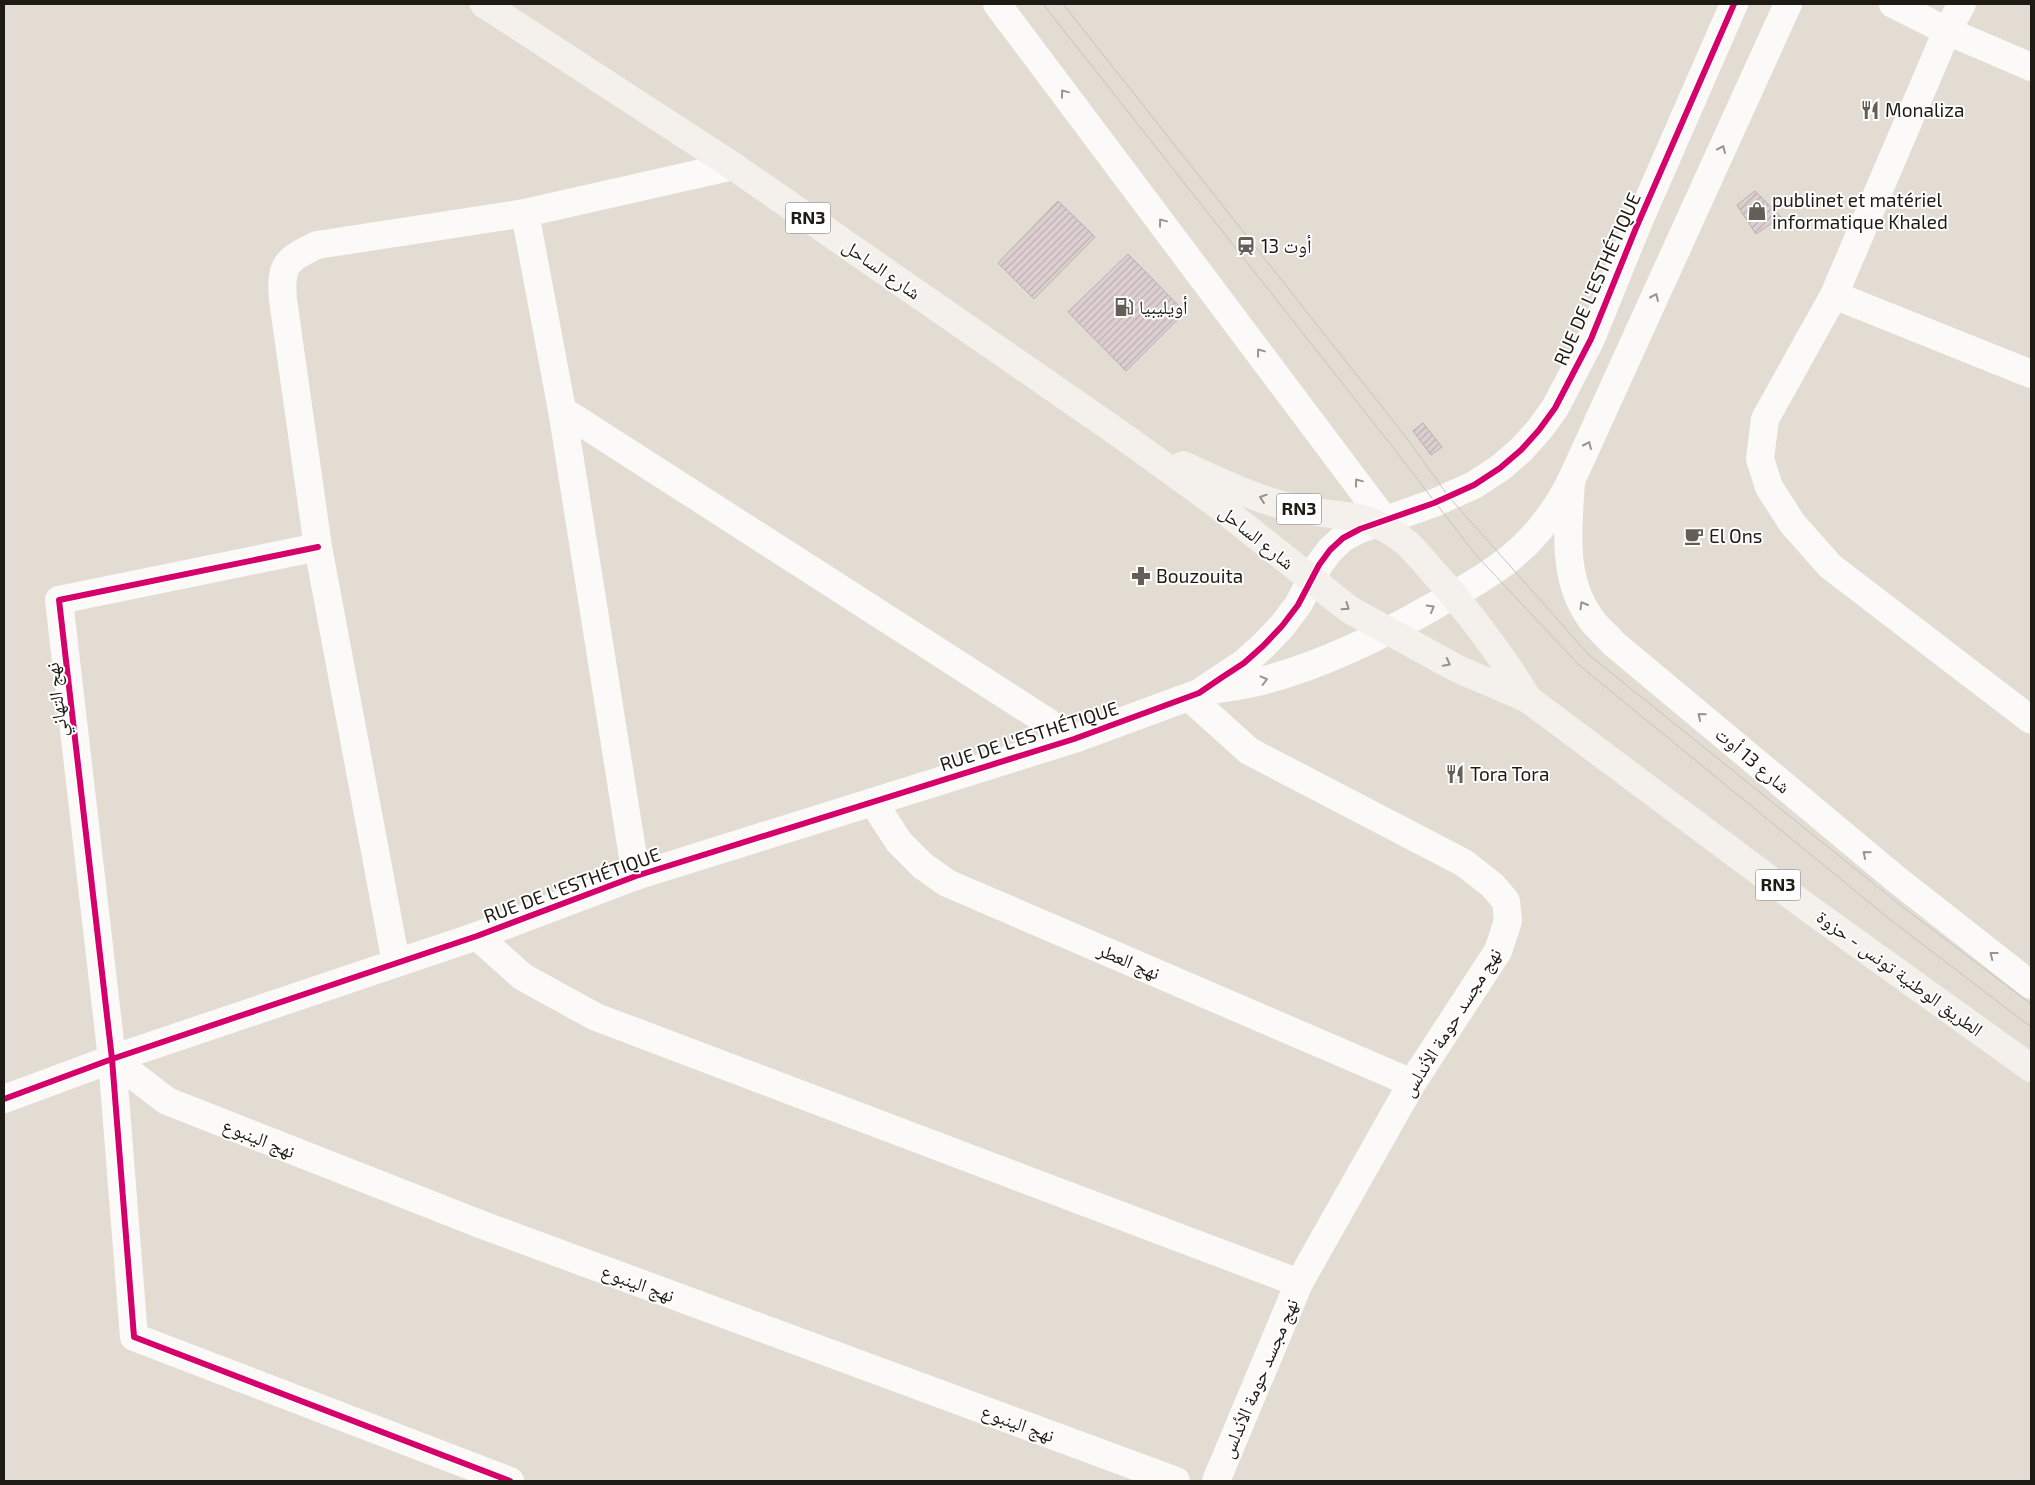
<svg xmlns="http://www.w3.org/2000/svg" width="2035" height="1485" font-family="'Exo 2','Noto Naskh Arabic',sans-serif">
<style>
.building{fill:url(#building-hatch);stroke:#b8b1af}
.lines{fill:none;stroke-linecap:round;stroke-linejoin:round}
.street{stroke:#fbfaf8;stroke-width:28}
.secondary{stroke:#fbfaf8;stroke-width:28}
.primary{stroke:#f4f0ec;stroke-width:28}
.tram{stroke:#c6c4c1;stroke-width:1}
.cycleway-casing{stroke:#fff;stroke-width:9}
.cycleway{stroke:#d6006c;stroke-width:6}
.oneway{stroke:#989591}
.oneway2{stroke:#94908b}
.labels{text-anchor:middle;stroke-width:4;stroke-linejoin:round;paint-order:stroke}
.shield{fill:#fff;stroke:#625f5a;stroke-width:1}
.shield-label{font-size:18px;font-weight:bold;fill:#1e1a14}
.poi-label{font-size:19px;fill:#1e1a14;stroke:#fff;text-anchor:start}
.street-label{font-size:19px;fill:#1e1a14;stroke:#fff}
</style>
<defs>
<pattern id="building-hatch" width="6" height="6" patternUnits="userSpaceOnUse" patternTransform="scale(1.25)"><rect width="6" height="6" fill="#ddced0"/><path d="M-1 1l2-2M0 6l6-6M5 7l2-2" fill="none" stroke="#bdb0b2"/></pattern>
</defs>
<rect width="100%" height="100%" fill="#e2dcd2"/>
<path class="building" d="M1755 191 1781 217 1756 234 1737 205Z
M1058 201 1095 237 1034 299 998 263Z
M1128 254 1185 312 1126 371 1068 312Z
M1423 423 1442 447 1431 455 1413 431Z"/>
<g class="lines">
<path class="street" d="M997 4 1395 534
M1893 4 1947 31 2031 67
M1962 4 1947 31 1834 295 1765 419 1760 459 1769 487 1792 523 1830 566 2031 720
M525 213 562 410 636 876
M1834 295 2031 374
M562 410 1074 739
M1571 481C1568 530 1561 582 1594 623 1600 630 1607 636 1613 643L1896 879 2031 985
M318 547 59 600 112 1059 134 1337 510 1481
M1189 697 1249 751 1464 863 1492 885 1506 901 1508 921 1498 951 1412 1083 1299 1283 1216 1481
M873 802 899 842 923 866 947 883 1412 1083
M477 936 523 977 596 1017 1299 1283
M396 963 318 547 283 300C280 264 286 260 317 245L525 213 733 166
M112 1059 167 1101 480 1224 1176 1481"/>
<path class="secondary" d="M1212 690C1230 687 1248 685 1265 680 1325 664 1380 637 1434 606 1497 571 1537 548 1571 481L1788 4
M4 1099 112 1059 477 936 636 876 1074 739 1199 693 1221 678 1244 663 1263 646 1282 626 1298 605 1319 565 1330 550 1343 538 1360 529 1434 503 1474 485 1500 468 1521 450 1539 430 1555 408 1591 339 1636 228 1734 4"/>
<path class="primary" d="M484 4 733 166 1127 439 1214 502 1350 610 1458 669 1528 699 1808 908 2031 1068
M1183 465C1218 481 1255 499 1293 508 1314 513 1334 514 1354 517 1374 520 1392 531 1408 544 1453 592 1494 642 1528 699"/>
<path class="tram" d="M1043 4 1395 450 1475 554 1579 665 1892 921 2031 1027
M1063 4 1409 441 1449 497 1589 655 1904 908 2031 1004"/>
<g class="cycleway-casing">
<path id="cycleway" d="M318 547 59 600 112 1059 134 1337 510 1481
M4 1099 112 1059 477 936 636 876 1074 739 1199 693 1221 678 1244 663 1263 646 1282 626 1298 605 1319 565 1330 550 1343 538 1360 529 1434 503 1474 485 1500 468 1521 450 1539 430 1555 408 1591 339 1636 228 1734 4"/>
</g>
<use href="#cycleway" class="cycleway"/>
</g>
<defs><path id="oneway-chevron" d="M-2-3.5L2.5 0L-2 3.5" fill="none" stroke-width="1.6" stroke-linecap="round" stroke-linejoin="round" transform="scale(1.25)"/></defs>
<g class="oneway">
<use href="#oneway-chevron" transform="translate(1064 93) rotate(-127)"/>
<use href="#oneway-chevron" transform="translate(1722 149) rotate(-66)"/>
<use href="#oneway-chevron" transform="translate(1162 222) rotate(-127)"/>
<use href="#oneway-chevron" transform="translate(1655 297) rotate(-66)"/>
<use href="#oneway-chevron" transform="translate(1260 352) rotate(-127)"/>
<use href="#oneway-chevron" transform="translate(1588 445) rotate(-66)"/>
<use href="#oneway-chevron" transform="translate(1358 482) rotate(-127)"/>
<use href="#oneway-chevron" transform="translate(1583 605) rotate(-120)"/>
<use href="#oneway-chevron" transform="translate(1431 608) rotate(-30)"/>
<use href="#oneway-chevron" transform="translate(1264 680) rotate(-14)"/>
<use href="#oneway-chevron" transform="translate(1701 716) rotate(-140)"/>
<use href="#oneway-chevron" transform="translate(1866 854) rotate(-140)"/>
<use href="#oneway-chevron" transform="translate(1993 955) rotate(-142)"/>
</g>
<g class="oneway2">
<use href="#oneway-chevron" transform="translate(1263 498) rotate(-161)"/>
<use href="#oneway-chevron" transform="translate(1346 607) rotate(35)"/>
<use href="#oneway-chevron" transform="translate(1447 663) rotate(27)"/>
</g>
<defs>
<g id="restaurant-bare" transform="scale(1.5)"><path d="M-5-6h1v4h1v-4h1v4h1v-4h1v5L-1.5 .5V6h-2V.5L-5-1ZM5-6V6H3V1.5H1.5Q1.5-4 5-6Z" fill="#635e56" stroke="#fff" stroke-width="2.5" paint-order="stroke"/></g>
<g id="shop-bare" transform="scale(1.5)"><path d="M-5-2.5h2.3a2.7 3.5 0 0 1 5.4 0H5L5.5 6h-11ZM-1.5-2.5h3a1.5 2.3 0 0 0-3 0Z" fill="#635e56" stroke="#fff" stroke-width="2.5" paint-order="stroke"/></g>
<g id="station-bare" transform="scale(1.5)"><path d="M-3-6H3Q5-6 5-4V2Q5 4 3 4L4.5 6H3L1.5 4h-3L-3 6H-4.5L-3 4Q-5 4-5 2V-4Q-5-6-3-6ZM-3.5-4v3h7v-3ZM-3.5 1v1.5H-2V1ZM2 1v1.5H3.5V1Z" fill="#635e56" stroke="#fff" stroke-width="2.5" paint-order="stroke"/></g>
<g id="fuel-bare" transform="scale(1.5)"><path d="M-5.5-6h7V0h2V4h1.3V-2.5L3-4.5l.8-.8L6-3V5H2.5V1h-1V6h-7ZM-4.2-4.7v3.2H.2V-4.7Z" fill="#635e56" stroke="#fff" stroke-width="2.5" paint-order="stroke"/></g>
<g id="cafe-bare" transform="scale(1.5)"><path d="M-5.5-4.5H6V0H3Q3 3.5 0 3.5H-2.5Q-5.5 3.5-5.5 0ZM3-3.2v2h1.7v-2ZM-6 4.5H4V6H-6Z" fill="#635e56" stroke="#fff" stroke-width="2.5" paint-order="stroke"/></g>
<g id="pharmacy-bare" transform="scale(1.5)"><path d="M-2-6h4v4h4v4h-4v4h-4v-4h-4v-4h4Z" fill="#635e56" stroke="#fff" stroke-width="2.5" paint-order="stroke"/></g>
</defs>
<g fill-rule="evenodd">
<use href="#restaurant-bare" x="1870" y="110"/>
<use href="#shop-bare" x="1757" y="211"/>
<use href="#station-bare" x="1246" y="246"/>
<use href="#fuel-bare" x="1124" y="307"/>
<use href="#cafe-bare" x="1694" y="536"/>
<use href="#pharmacy-bare" x="1141" y="576"/>
<use href="#restaurant-bare" x="1455" y="774"/>
</g>
<g class="labels">
<g class="shield">
<rect x="785.5" y="202.5" width="45" height="31" rx="4"/>
<rect x="1276.5" y="493.5" width="45" height="31" rx="4"/>
<rect x="1755.5" y="869.5" width="45" height="31" rx="4"/>
</g>
<g class="shield-label">
<text x="808" y="224">RN3</text>
<text x="1299" y="515">RN3</text>
<text x="1778" y="891">RN3</text>
</g>
<g class="poi-label">
<text x="1885" y="117">Monaliza</text>
<text x="1772" y="207">publinet et matériel<tspan x="1772" dy="22">informatique Khaled</tspan></text>
<text x="1261" y="253">13 أوت</text>
<text x="1139" y="314">أويليبيا</text>
<text x="1709" y="543">El Ons</text>
<text x="1156" y="583">Bouzouita</text>
<text x="1470" y="781">Tora Tora</text>
</g>
<g class="street-label">
<text transform="translate(882 269) rotate(35)" y="7">شارع الساحل</text>
<text transform="translate(1597 279) rotate(-66)" y="7">RUE DE L'ESTHÉTIQUE</text>
<text transform="translate(1257 537) rotate(39)" y="7">شارع الساحل</text>
<text transform="translate(56 700) rotate(-97)" y="7">نهج التهاني</text>
<text transform="translate(1029 736) rotate(-18)" y="7">RUE DE L'ESTHÉTIQUE</text>
<text transform="translate(1753 760) rotate(40)" y="7">شارع 13 أوت</text>
<text transform="translate(572 885) rotate(-20)" y="7">RUE DE L'ESTHÉTIQUE</text>
<text transform="translate(1129 961) rotate(23)" y="7">نهج العطر</text>
<text transform="translate(1900 973) rotate(36)" y="7">الطريق الوطنية تونس - حزوة</text>
<text transform="translate(1451 1022) rotate(-58)" y="7">نهج مجسد حومة الأندلس</text>
<text transform="translate(259 1138) rotate(22)" y="7">نهج الينبوع</text>
<text transform="translate(638 1283) rotate(20)" y="7">نهج الينبوع</text>
<text transform="translate(1259 1378) rotate(-67)" y="7">نهج مجسد حومة الأندلس</text>
<text transform="translate(1018 1423) rotate(20)" y="7">نهج الينبوع</text>
</g>
</g>
<rect width="2035" height="1485" fill="none" stroke="#1e1a14" stroke-width="10"/>
</svg>
